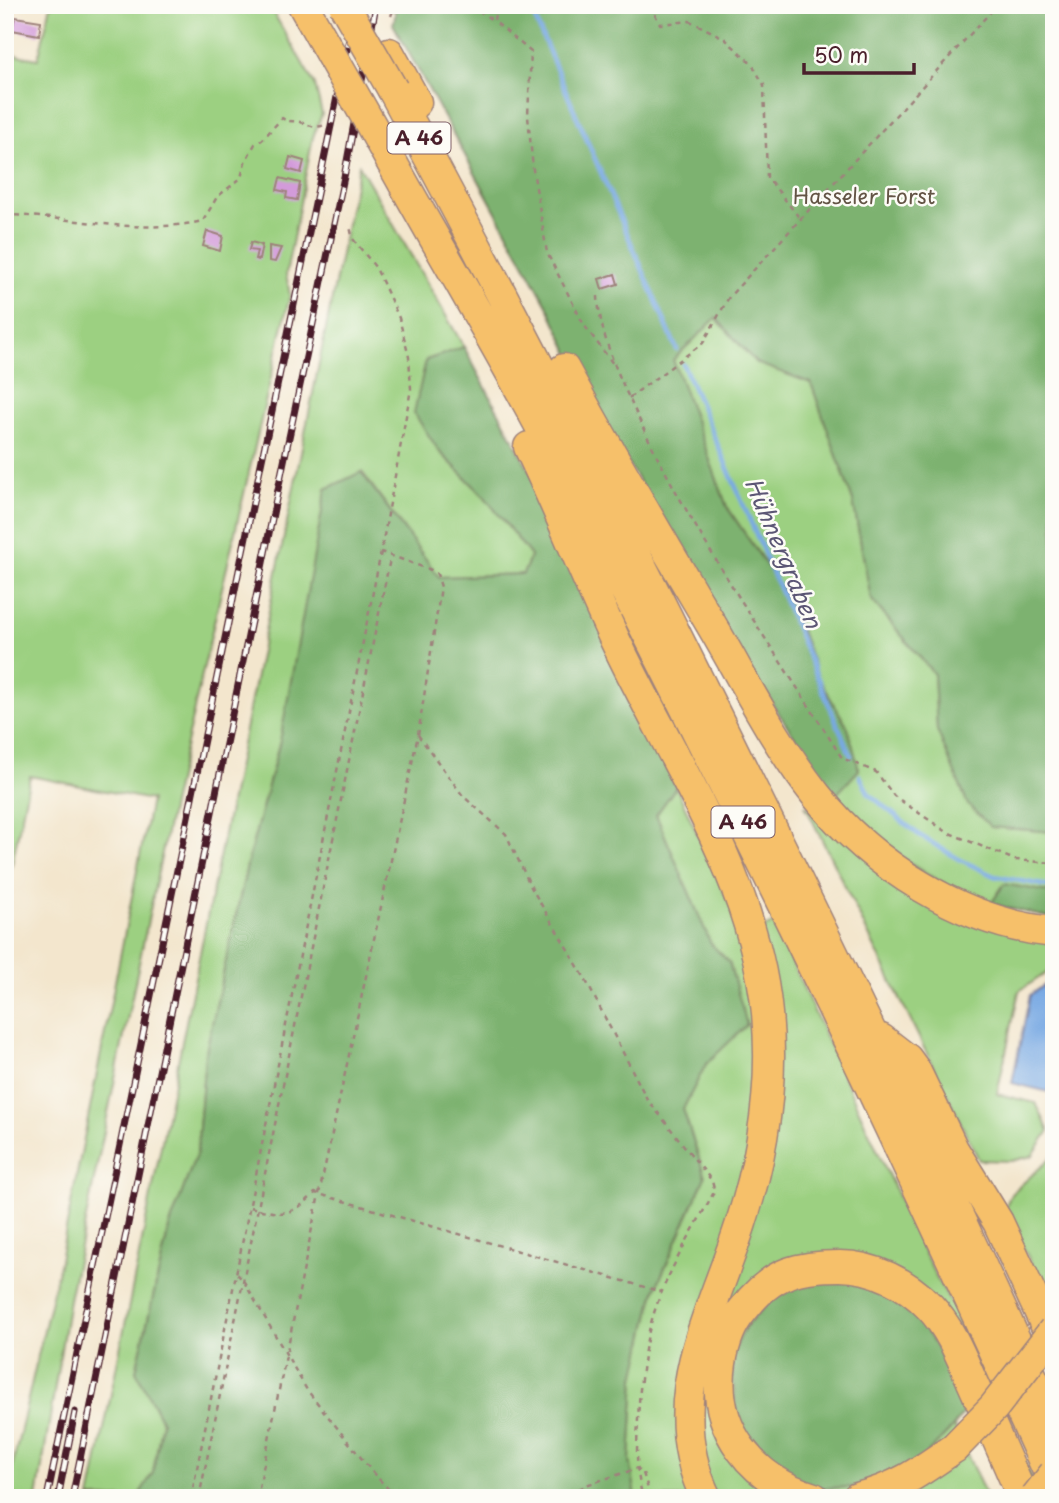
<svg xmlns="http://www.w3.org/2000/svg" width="1059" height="1503" font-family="'Playpen Sans',sans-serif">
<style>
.green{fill:#9cd081;stroke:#737856;stroke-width:2}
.forest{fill:#7db26f;stroke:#64684d;stroke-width:2}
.water{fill:#78a9e3;stroke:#616487;stroke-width:2}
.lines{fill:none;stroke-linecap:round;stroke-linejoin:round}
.stream{stroke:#78a9e3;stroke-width:4.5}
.building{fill:#d39bda}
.motorway-casing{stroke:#9e827c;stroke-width:33}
.path{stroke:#9e827c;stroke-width:2.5;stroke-dasharray:5 5;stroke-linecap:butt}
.motorway{stroke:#f6c06b;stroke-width:30}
.rail-casing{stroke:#4a1f2b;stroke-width:7}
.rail{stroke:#fdfcf7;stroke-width:4.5;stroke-dasharray:13;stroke-linecap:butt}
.motorway-bridge-casing{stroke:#9e827c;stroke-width:33;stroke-linecap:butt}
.motorway-bridge{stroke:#f6c06b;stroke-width:30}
.labels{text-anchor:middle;stroke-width:5;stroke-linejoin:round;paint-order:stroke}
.shield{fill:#fdfcf7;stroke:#806168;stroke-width:2}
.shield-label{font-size:19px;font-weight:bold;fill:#4a1f2b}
.park-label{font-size:21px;fill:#635445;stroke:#fdfcf7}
.water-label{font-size:23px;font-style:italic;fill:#5c5675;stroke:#fdfcf7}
</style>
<rect width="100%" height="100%" fill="#fdfcf7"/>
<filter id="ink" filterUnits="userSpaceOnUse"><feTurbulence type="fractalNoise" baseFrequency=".0143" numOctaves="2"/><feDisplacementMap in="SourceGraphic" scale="14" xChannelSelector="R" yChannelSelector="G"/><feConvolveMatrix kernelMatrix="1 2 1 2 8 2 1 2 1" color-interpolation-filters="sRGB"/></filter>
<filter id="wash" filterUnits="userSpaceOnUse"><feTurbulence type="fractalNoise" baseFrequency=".00686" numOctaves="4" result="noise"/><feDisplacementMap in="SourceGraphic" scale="28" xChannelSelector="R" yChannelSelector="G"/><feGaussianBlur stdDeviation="1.57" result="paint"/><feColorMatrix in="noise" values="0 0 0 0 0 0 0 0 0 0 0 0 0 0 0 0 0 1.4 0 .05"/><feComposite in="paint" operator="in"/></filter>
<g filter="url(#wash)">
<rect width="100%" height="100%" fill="#f3e6cd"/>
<path class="green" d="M51 5H269L315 85 322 114 313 137 286 274 290 295 173 800 69 1300 37 1498H5L59 1265 151 800 30 776 5 898V53L38 59Z
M359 165 464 347 426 360 439 451 484 496 531 556 523 574 439 577 362 472 280 741 248 861 205 1056 197 1152 169 1228 136 1371 162 1421 153 1474 137 1498H90Z
M716 317 756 363 811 383 853 501 871 599 934 674 937 730 992 827 1054 832V893L1004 884 991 904C929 884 878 844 835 796L848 728 819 679 789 599 727 507 673 360Z
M676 787 745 938 774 923 912 1227 937 1279 961 1319 1041 1498H1033L956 1324 896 1295 818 1488 863 1487 922 1459 954 1426 987 1498H636L630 1460 635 1378 655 1290 705 1177 683 1109 706 1064 746 1025 729 962 711 945 656 815Z
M805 805 829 822 1054 942V968L1019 991 997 1094 1036 1103 1049 1131 1032 1156 1011 1161 979 1160Z
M1054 1155V1308L1004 1210 1011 1194Z"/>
<path class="forest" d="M393 5H1054V832L991 827 968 805 937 730 934 674 871 599 853 501 811 383 756 363 716 318 673 360 727 507 789 599 819 679 848 728 859 770 835 796 741 658 592 401 547 305 393 24 396 13 392 9Z
M464 347 537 484 676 787 656 815 711 944 729 962 747 1025 706 1064 683 1109 705 1177 655 1290 635 1378 630 1460 636 1498H137L153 1473 162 1421 136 1371 169 1228 197 1152 205 1056 248 861 280 741 326 489 361 472 439 577 523 574 531 556 484 496 439 451 414 413 426 360Z
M1004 884 1054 893V919L991 904Z
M817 1280C831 1280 848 1278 861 1281 922 1296 944 1360 963 1413L954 1426 922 1459 863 1487 818 1488 773 1470 737 1421 731 1357 745 1327 775 1295 796 1284Z"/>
<path class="water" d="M1054 979V1076L1049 1092 1012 1083 1030 995Z"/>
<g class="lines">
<path class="stream" d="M529 5 677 350
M683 364 851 756
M860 776 869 794 919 835 957 858 994 876 1054 887"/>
</g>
<g id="blocks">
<path class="building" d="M15 17 41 21 39 35 12 30Z
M290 157 304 161 301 173 287 169Z
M280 178 300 183 297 200 286 198 287 192 277 190Z
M207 231 223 236 220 251 203 246Z
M251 242 262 245 259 260 255 259 257 251 249 250Z
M269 246 281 248 275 262 269 261Z
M615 274 618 284 602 289 599 279Z"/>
</g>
</g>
<g filter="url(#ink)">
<use href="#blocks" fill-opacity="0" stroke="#9e827c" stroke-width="2"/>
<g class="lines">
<g class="motorway-casing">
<path id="motorway" d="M303 5 330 53
M389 53 416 102
M393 90C487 264 577 439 666 615 800 884 932 1152 1054 1426
M380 141C434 240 493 337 546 437 727 781 895 1130 1054 1484
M564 369C609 452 657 533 705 614 741 674 772 739 816 795 871 865 964 924 1054 932
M529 447C560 511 586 578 616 642 673 762 754 878 767 1013 774 1085 763 1155 741 1223 712 1315 659 1400 706 1498
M881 1039 907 1059 915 1070 953 1149 998 1222 1054 1343
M814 1498C752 1480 711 1429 721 1363 724 1343 730 1325 743 1310 754 1295 770 1280 788 1273 804 1267 822 1266 840 1266 873 1266 907 1283 930 1307 953 1331 964 1365 978 1395 993 1430 1008 1464 1023 1498
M857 1498C898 1488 921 1471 954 1448"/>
</g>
<path class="path" d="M470 5 494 21
M496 5 494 21 531 52 528 116 533 170 547 253 584 325 616 368
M650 5 660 24 690 21 724 38 752 64 764 85 767 177 802 221
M391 16 394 8 402 5
M5 215C74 216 133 236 203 221L217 197 241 178 245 162 255 144 262 140 282 118C289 123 292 120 300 122 310 125 313 129 325 125
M598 296C599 335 621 381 638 417 694 537 772 646 842 758L876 772 894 796 947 832 1015 860 1054 863
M629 398 703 343 729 297 997 5
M418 735 463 796 506 834 532 889 583 975 647 1099 712 1181 714 1189 713 1194C692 1232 667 1272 654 1313 643 1347 640 1383 638 1419 637 1448 635 1469 643 1498
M250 1207C282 1215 290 1218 315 1193L319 1194 662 1292
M237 1274 243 1280 307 1390 374 1474 397 1498
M191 1498 381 552 411 389 409 357 399 318 376 268 353 239 350 227
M199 1498 391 554
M257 1498 319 1194 418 735 441 587 437 574 431 570 381 552
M561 1498 589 1484 636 1469 642 1470 651 1498"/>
<use href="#motorway" class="motorway"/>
<g class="rail-casing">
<path id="rail" d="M47 1498 356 5
M58 1498 75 1412
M72 1498 276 499 345 172 376 5"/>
</g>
<use href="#rail" class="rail"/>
<g class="motorway-bridge-casing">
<path id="motorway-bridge" d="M344 5 393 90
M330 53 380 141
M954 1448 994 1407 1054 1330
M1035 1498 1054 1474"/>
</g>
<use href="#motorway-bridge" class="motorway-bridge"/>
</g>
</g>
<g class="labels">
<g class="shield">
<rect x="387.5" y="122.5" width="63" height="31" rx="5"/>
<rect x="711.5" y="806.5" width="63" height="31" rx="5"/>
</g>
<g class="shield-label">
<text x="419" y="145">A 46</text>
<text x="743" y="829">A 46</text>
</g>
<g class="park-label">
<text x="864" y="204">Hasseler Forst</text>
</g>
<g class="water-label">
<text transform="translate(783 553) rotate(67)" y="8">Hühnergraben</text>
</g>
</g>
<rect width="1059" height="1503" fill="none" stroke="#fdfcf7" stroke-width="28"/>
<path d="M804 63v10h110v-10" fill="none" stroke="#4a1f2b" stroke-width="3.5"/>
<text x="814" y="63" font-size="21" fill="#4a1f2b" stroke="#fdfcf7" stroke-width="5" paint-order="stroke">50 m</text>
</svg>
